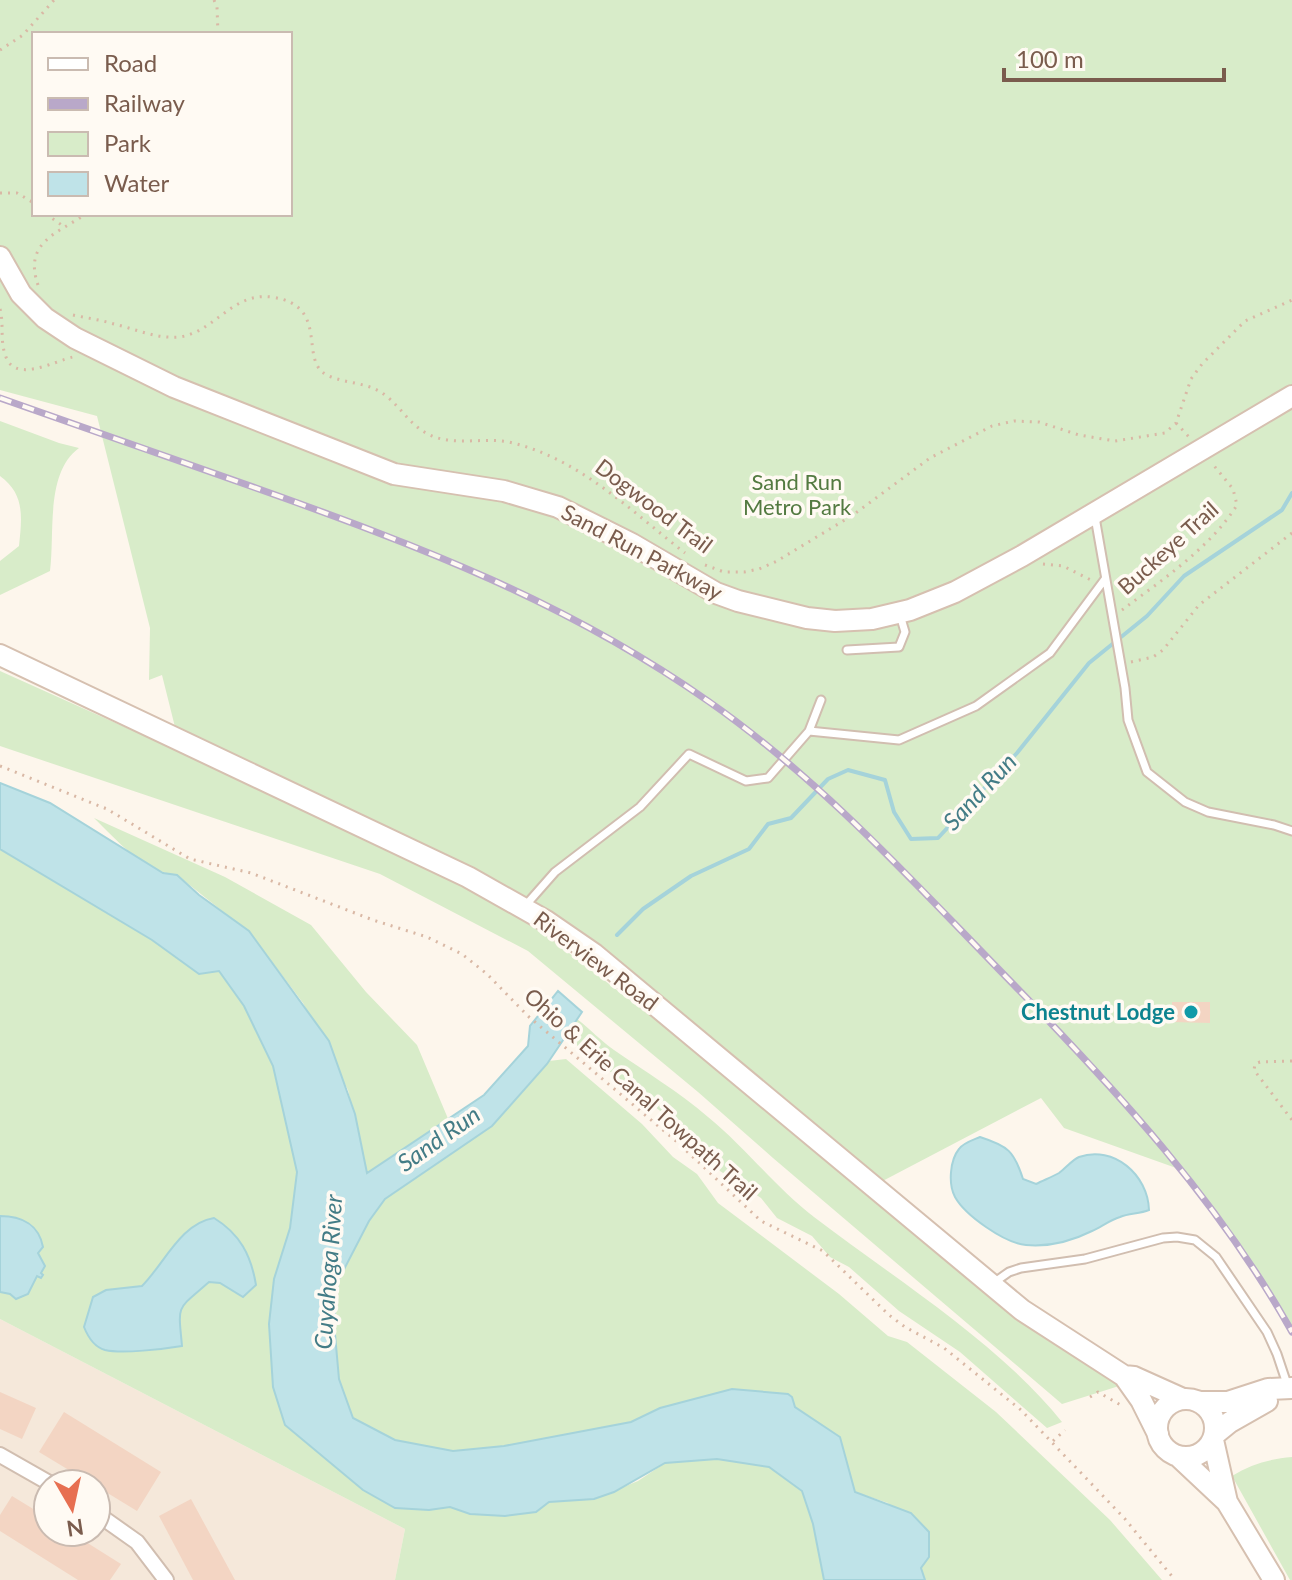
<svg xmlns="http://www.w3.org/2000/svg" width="1292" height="1580" font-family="Lato,sans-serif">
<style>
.residential{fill:#f5e8da;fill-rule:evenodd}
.green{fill:#d8ecc9;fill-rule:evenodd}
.water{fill:#bfe3e8;stroke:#a5d3da;stroke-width:2}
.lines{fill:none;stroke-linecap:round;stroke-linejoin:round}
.stream{stroke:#a5d3da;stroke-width:4}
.building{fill:#f3d5c3}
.lane-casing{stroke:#d1beb0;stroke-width:11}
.street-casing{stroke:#d1beb0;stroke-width:18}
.secondary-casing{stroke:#d6c0b0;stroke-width:24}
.path{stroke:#d9b8a5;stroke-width:3;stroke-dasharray:2 6;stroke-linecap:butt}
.lane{stroke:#fff;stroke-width:7}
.street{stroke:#fff;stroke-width:14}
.secondary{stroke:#fff;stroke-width:20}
.rail-casing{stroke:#b9a8c9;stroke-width:7}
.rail{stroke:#fffaf3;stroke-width:4;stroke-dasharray:12;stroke-linecap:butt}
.culture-dot{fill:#0f9aa8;stroke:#fffaf3;stroke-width:3}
.labels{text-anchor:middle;stroke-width:7;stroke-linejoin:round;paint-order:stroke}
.park-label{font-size:22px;fill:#537a41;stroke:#fffaf3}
.street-label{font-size:22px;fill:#7a5c4d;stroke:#fffaf3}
.culture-label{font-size:22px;font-weight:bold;fill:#0d838f;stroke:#fffaf3;text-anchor:end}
.water-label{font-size:24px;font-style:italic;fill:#437c86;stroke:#fffaf3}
</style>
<rect width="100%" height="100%" fill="#fdf6ec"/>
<path class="residential" d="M0 1319 405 1529 395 1580H0ZM48 1484H96V1532H48Z"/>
<path class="green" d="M0 0H1292V1332L1248 1261 1179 1169 1064 1128 1041 1098 875 1185 550 924 178 739 162 675 149 680 150 628 97 416 0 390ZM34 34H290V214H34Z
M0 421 59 443 79 448C45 473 55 533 50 571L0 595V561L19 546C22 517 25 494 0 476Z
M0 671 285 799 471 891 534 926 679 1038 1074 1357 1119 1386 1062 1404 773 1158 698 1092 528 951 380 874 0 746Z
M94 818 225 877 311 925 366 992 417 1045 449 1121 367 1173 348 1090 303 1003 251 934 177 875C143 872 117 840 94 818Z
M0 849 152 940 199 973 219 971 244 1006 273 1066 297 1172 290 1228 274 1279 269 1324 273 1387 285 1425 363 1490 429 1510 450 1507 470 1514 536 1512 549 1502 594 1499 638 1481 665 1463 717 1459 769 1467 802 1491 813 1524 824 1580H395L405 1529 0 1319Z
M577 1019C590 1029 601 1041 614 1050 646 1072 679 1092 708 1117 746 1148 776 1188 814 1217 895 1279 999 1343 1062 1422L1047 1428 960 1352 899 1311 849 1267 830 1257 812 1236 777 1218 761 1198 720 1171 692 1136 565 1036Z
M566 1059 642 1124 673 1157 697 1174 718 1203 839 1294 888 1336 907 1342 996 1412 1110 1520 1162 1580H925L888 1503 855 1492 840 1437 795 1407 792 1397 660 1408 632 1422 504 1446 453 1451 395 1440 353 1418 339 1379 334 1323 338 1281 369 1221 385 1199 492 1126 549 1061Z
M1292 1457V1580H1290L1232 1476C1251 1464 1270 1459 1292 1457Z"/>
<path class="water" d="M0 783 50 803 163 873 177 875 199 895 249 931 329 1041 355 1114 367 1173 484 1095 528 1046 530 1026 558 991 582 1012 547 1064 492 1126 385 1199 369 1221 338 1281 334 1323 339 1379 353 1418 395 1440 453 1451 504 1446 631 1422 660 1408 732 1389 788 1394 792 1397 795 1407 840 1437 855 1492 911 1513 929 1532V1557L921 1568 925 1580H824L813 1524 802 1491 769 1467 717 1459 665 1463 614 1492 594 1499 549 1502 536 1512 505 1516 470 1514 450 1507 429 1510 395 1508 363 1490 285 1425 273 1387 269 1324 274 1279 290 1228 297 1172 273 1066 244 1006 219 971 199 974 152 940 0 849Z
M980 1137C1008 1146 1014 1151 1023 1179L1036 1184C1044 1180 1052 1177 1059 1173 1066 1168 1072 1160 1079 1157 1114 1145 1148 1175 1149 1210 1139 1214 1129 1213 1120 1217 1110 1220 1101 1227 1092 1231 1072 1241 1048 1247 1026 1245 1004 1243 965 1215 955 1197 948 1184 950 1160 959 1149 963 1143 973 1140 980 1137Z
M0 1216C22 1216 39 1225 43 1247L38 1253 45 1266 41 1273 43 1275 41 1278 37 1276 28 1294 16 1299 10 1294 0 1292Z
M214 1218C240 1234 251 1255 256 1285L243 1297 220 1283 209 1282C176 1311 178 1303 182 1346 164 1349 122 1354 105 1350 94 1347 88 1337 84 1327L93 1297 106 1290 142 1286C164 1264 181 1223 214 1218Z"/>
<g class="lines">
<path class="stream" d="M617 935 643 909 691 876 749 849 768 824 791 818 828 779 848 770 885 780 894 812 911 839 938 838 1017 753 1089 663 1147 616 1184 576 1282 510 1292 493"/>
</g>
<path class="building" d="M1172 1002H1210V1023L1172 1022Z
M0 1392 36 1408 22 1439 0 1429Z
M64 1412 161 1472 137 1511 96 1486V1484H92L39 1452Z
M12 1496 48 1518V1532H70L121 1564 110 1580H78L0 1531V1515Z
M191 1499 235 1580H193L159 1516Z"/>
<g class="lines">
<g class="lane-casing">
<path id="lane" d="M1095 517 1125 688 1128 720 1147 772 1185 802 1208 812 1274 825 1292 831
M847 650 899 647 905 632 900 615
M809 731 821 700
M525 906 555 872 640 807 689 754 746 781 768 778 809 731 899 740 976 706 1050 653 1105 579
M992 1284 1009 1272 1021 1268 1085 1259 1163 1238 1177 1237 1195 1240 1216 1257 1267 1332 1277 1354 1288 1387"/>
</g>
<g class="street-casing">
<path id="street" d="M0 1455 51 1484
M96 1513 137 1542 166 1580"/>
</g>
<g class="secondary-casing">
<path id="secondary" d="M0 257 21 294 45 318 75 338 174 387 394 474 504 491 558 507 632 544 716 593 738 601 807 618 835 621 872 619 910 610 955 592 1022 556 1292 396
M0 655 468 877 546 921 594 954 1022 1310 1124 1376 1134 1377 1183 1399
M1124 1376 1141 1400 1158 1434
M1157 1428a29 29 0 1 1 58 0a29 29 0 1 1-58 0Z
M1199 1402H1228L1268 1389 1292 1388
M1214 1435 1230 1422 1267 1401
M1213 1440 1227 1502 1274 1580
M1178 1456 1227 1502"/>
</g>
<path class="path" d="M214 0 217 7 218 34
M0 50 23 35 54 0
M0 193H17L34 203
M46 214 63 226
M38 285C23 242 58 233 86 214
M0 309C4 324 0 340 5 354 13 385 54 361 73 357
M73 315C87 318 101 320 114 324 136 329 156 339 179 337 214 333 232 292 271 297 333 305 296 363 329 376 347 384 368 382 385 395 402 408 410 426 430 435 455 447 487 436 513 443 581 460 631 511 685 553
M1176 423 1190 438
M1043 564 1063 566 1091 580
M705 565 724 572H744L759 569 777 561 853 515 930 458 992 426 1014 421 1039 422 1079 435 1115 441 1165 433 1176 423 1191 379 1202 364 1245 321 1292 300
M1122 610C1162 580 1210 548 1237 505L1233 489 1211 462
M1131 662 1153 657 1163 650 1199 605 1292 533
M0 766 107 809 190 859 251 873 373 920 427 937 462 954 487 974 529 1017 676 1141 761 1221 823 1251 889 1315 905 1327 944 1348 1021 1410 1125 1519 1175 1580
M1292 1061 1260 1062 1255 1064 1254 1070 1292 1120
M1090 1397 1098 1392 1124 1407
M1053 1441 1065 1430"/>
<use href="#lane" class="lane"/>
<use href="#street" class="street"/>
<use href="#secondary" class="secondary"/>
<g class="rail-casing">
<path id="rail" d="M0 398C85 428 171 458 256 488 419 546 565 601 708 701 823 781 918 887 1015 986 1118 1092 1220 1203 1292 1332"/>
</g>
<use href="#rail" class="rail"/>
</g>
<circle class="culture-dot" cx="1191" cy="1012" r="8"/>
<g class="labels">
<g class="park-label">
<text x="797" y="490">Sand Run<tspan x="797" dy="25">Metro Park</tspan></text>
</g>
<g class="street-label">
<text transform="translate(654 506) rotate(37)" y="8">Dogwood Trail</text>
<text transform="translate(1168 548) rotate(-42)" y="8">Buckeye Trail</text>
<text transform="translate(642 552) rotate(28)" y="8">Sand Run Parkway</text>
<text transform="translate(596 961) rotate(37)" y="8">Riverview Road</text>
<text transform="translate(641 1094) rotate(42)" y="8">Ohio &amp; Erie Canal Towpath Trail</text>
</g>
<g class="culture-label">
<text x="1175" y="1020">Chestnut Lodge</text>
</g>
<g class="water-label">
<text transform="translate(980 792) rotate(-47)" y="8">Sand Run</text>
<text transform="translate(439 1139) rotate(-35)" y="8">Sand Run</text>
<text transform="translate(329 1272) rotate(-86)" y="8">Cuyahoga River</text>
</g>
</g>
<rect x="32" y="32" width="260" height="184" fill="#fffaf3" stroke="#cabbb1" stroke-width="2"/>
<rect x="48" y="58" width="40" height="12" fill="#ffffff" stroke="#cabbb1" stroke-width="2"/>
<text x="104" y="72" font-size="24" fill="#7a5c4d">Road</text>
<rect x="48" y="98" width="40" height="12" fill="#b9a8c9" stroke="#cabbb1" stroke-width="2"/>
<text x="104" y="112" font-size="24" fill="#7a5c4d">Railway</text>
<rect x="48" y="132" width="40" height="24" fill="#d8ecc9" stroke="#cabbb1" stroke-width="2"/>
<text x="104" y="152" font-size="24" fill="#7a5c4d">Park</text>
<rect x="48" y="172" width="40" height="24" fill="#bfe3e8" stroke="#cabbb1" stroke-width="2"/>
<text x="104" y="192" font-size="24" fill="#7a5c4d">Water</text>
<g transform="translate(72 1508) rotate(171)"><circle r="38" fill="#fffaf3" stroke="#cabbb1" stroke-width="2"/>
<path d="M0-6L14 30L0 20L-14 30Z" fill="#e76f51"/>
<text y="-12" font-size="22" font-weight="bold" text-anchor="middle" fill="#7a5c4d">N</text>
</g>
<path d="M1004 68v12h220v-12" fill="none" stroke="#7a5c4d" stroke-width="4"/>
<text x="1016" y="68" font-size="24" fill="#7a5c4d" stroke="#fffaf3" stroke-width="6" paint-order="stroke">100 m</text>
</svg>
